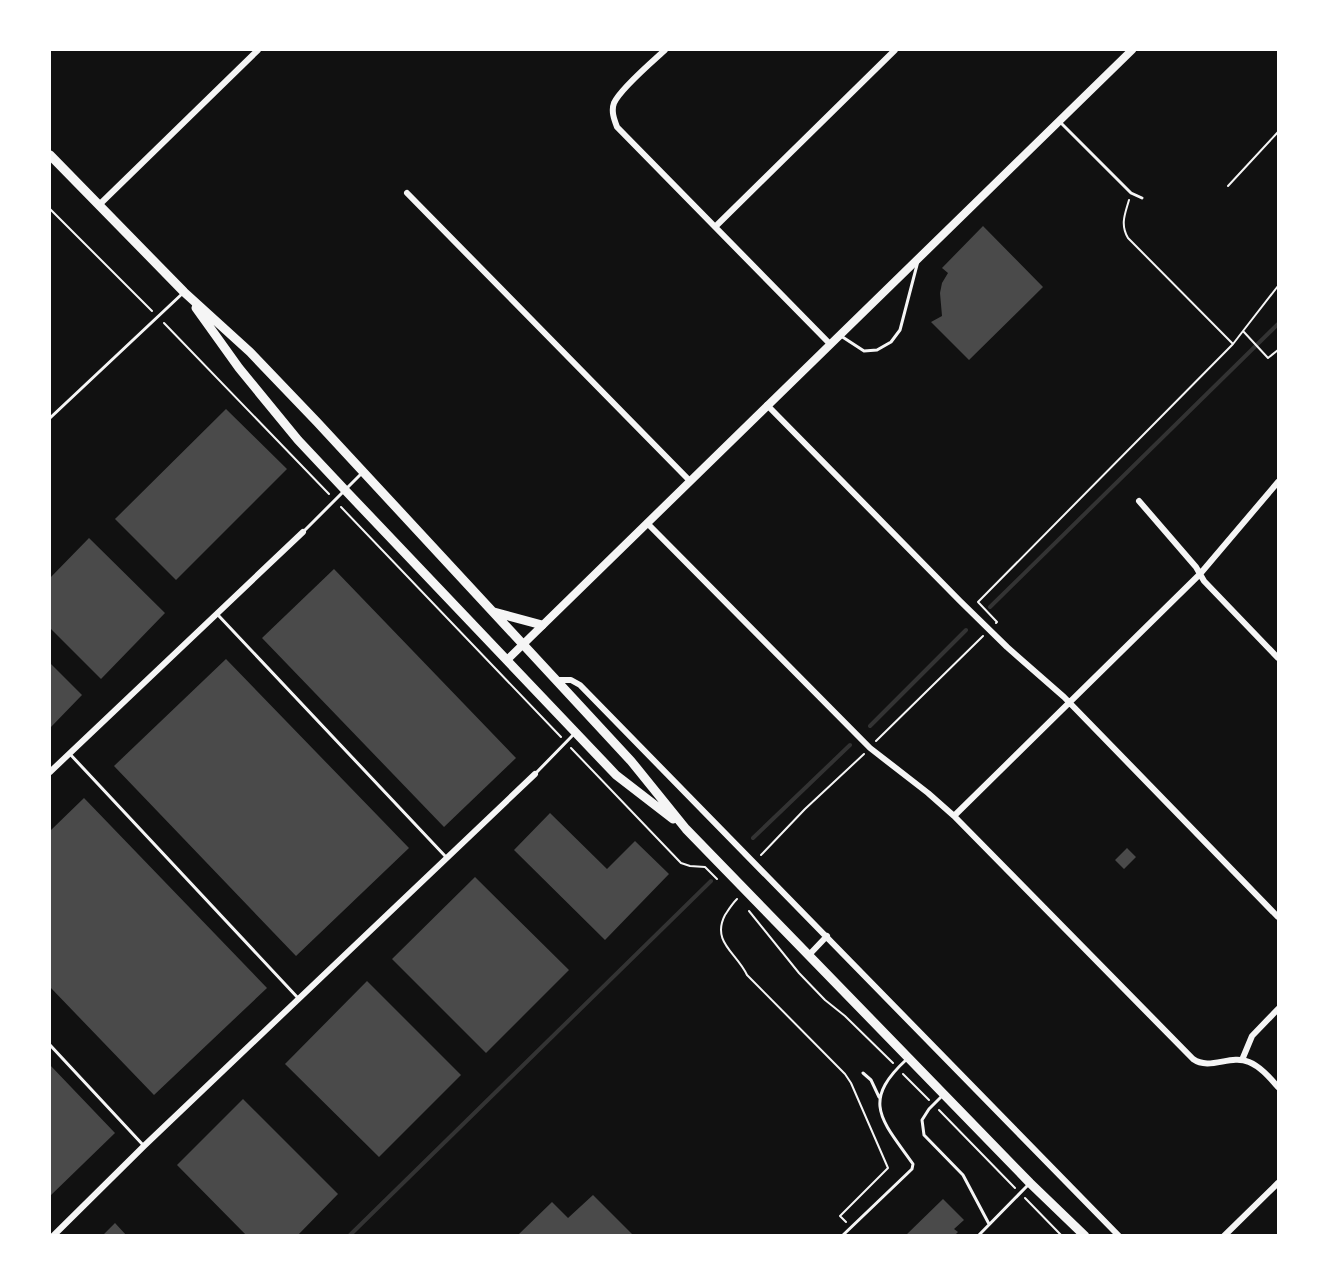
<svg xmlns="http://www.w3.org/2000/svg" width="1328" height="1285" font-family="'Asap Condensed',sans-serif">
<style>
.lines{fill:none;stroke-linecap:round;stroke-linejoin:round}
.stream{stroke:#333;stroke-width:4}
.building{fill:#4a4a4a}
.path{stroke:#f5f5f5;stroke-width:2}
.service{stroke:#f5f5f5;stroke-width:3}
.minor{stroke:#f5f5f5;stroke-width:6}
.tertiary{stroke:#f5f5f5;stroke-width:8}
.secondary{stroke:#f5f5f5;stroke-width:9}
</style>
<rect width="100%" height="100%" fill="#111"/>
<g class="lines">
<path class="stream" d="M990 607 1278 324
M870 726 966 630
M753 838 850 745
M349 1236 711 881"/>
</g>
<path class="building" d="M983 226 1043 287 969 360 931 322 942 316 940 293 942 283 948 273 942 268Z
M226 409 287 469 176 580 115 519Z
M89 538 165 613 101 679 50 628V578Z
M334 569 516 758 444 827 262 638Z
M226 659 409 848 296 956 114 766Z
M50 663 82 695 50 728Z
M84 798 267 988 154 1095 50 987V831Z
M550 813 607 869 635 841 669 874 605 940 514 850Z
M1127 848 1136 857 1124 869 1115 860Z
M475 877 569 970 486 1053 392 959Z
M367 981 461 1075 379 1157 285 1064Z
M50 1065 115 1133 50 1196Z
M243 1099 338 1194 297 1236H247L177 1165Z
M593 1195 634 1236 519 1234 552 1202 568 1218Z
M943 1199 964 1220 954 1229 958 1232 954 1236H905Z
M115 1223 127 1236H102Z"/>
<g class="lines">
<path class="path" d="M1228 186 1278 132
M1129 200C1125 214 1120 224 1128 238L1233 344
M50 209 152 311
M164 323 329 494
M1243 331 1278 286
M341 507 561 737
M996 623 997 622 978 602 1233 344 1243 331 1268 358 1278 350
M876 741 983 636
M571 748 681 863 690 866 705 867 717 879
M761 855 805 809 864 754
M737 899C732 904 729 909 725 915 711 942 737 953 747 975L845 1074 851 1083 888 1168 840 1216 846 1222
M749 911 799 973 825 1000 845 1016 893 1063
M903 1074 929 1100
M939 1110 1015 1188
M1025 1198 1062 1236"/>
<path class="service" d="M1060 122 1131 193 1142 198
M841 336 864 351 877 350 891 342 900 330 918 261
M50 418 183 293
M304 531 363 472
M218 615 446 857
M69 753 298 998
M535 774 574 734
M50 1045 144 1146
M863 1073 871 1080 879 1097
M944 1094 929 1109 922 1120 924 1135 963 1175 989 1224
M842 1236 912 1169 913 1164C882 1120 860 1102 907 1059
M978 1236 1029 1184"/>
<path class="minor" d="M665 50C653 61 620 89 614 103 611 111 614 119 617 127L830 344
M407 193 689 480
M99 205 258 50
M715 227 895 50
M767 405 960 601 1007 647 1064 697 1278 917
M1139 501 1196 567 1204 581 1278 658
M647 523 870 748 928 793 954 816 1193 1059C1210 1071 1230 1054 1249 1062 1261 1067 1270 1078 1278 1087
M556 680H571L580 685 1119 1236
M50 772 303 532
M954 816 1200 574 1278 482
M808 956 827 936
M1242 1060 1252 1036 1278 1009
M53 1236 144 1146 535 774
M1224 1236 1278 1183"/>
<path class="tertiary" d="M507 660 1132 50"/>
<path class="secondary" d="M50 155 184 292 250 352 317 422 631 761 686 829 1030 1183 1085 1236
M196 308 239 368 298 440 345 490 616 775 673 819
M494 612 542 625"/>
</g>
<rect width="1328" height="1285" fill="none" stroke="#ffffff" stroke-width="102"/>
</svg>
